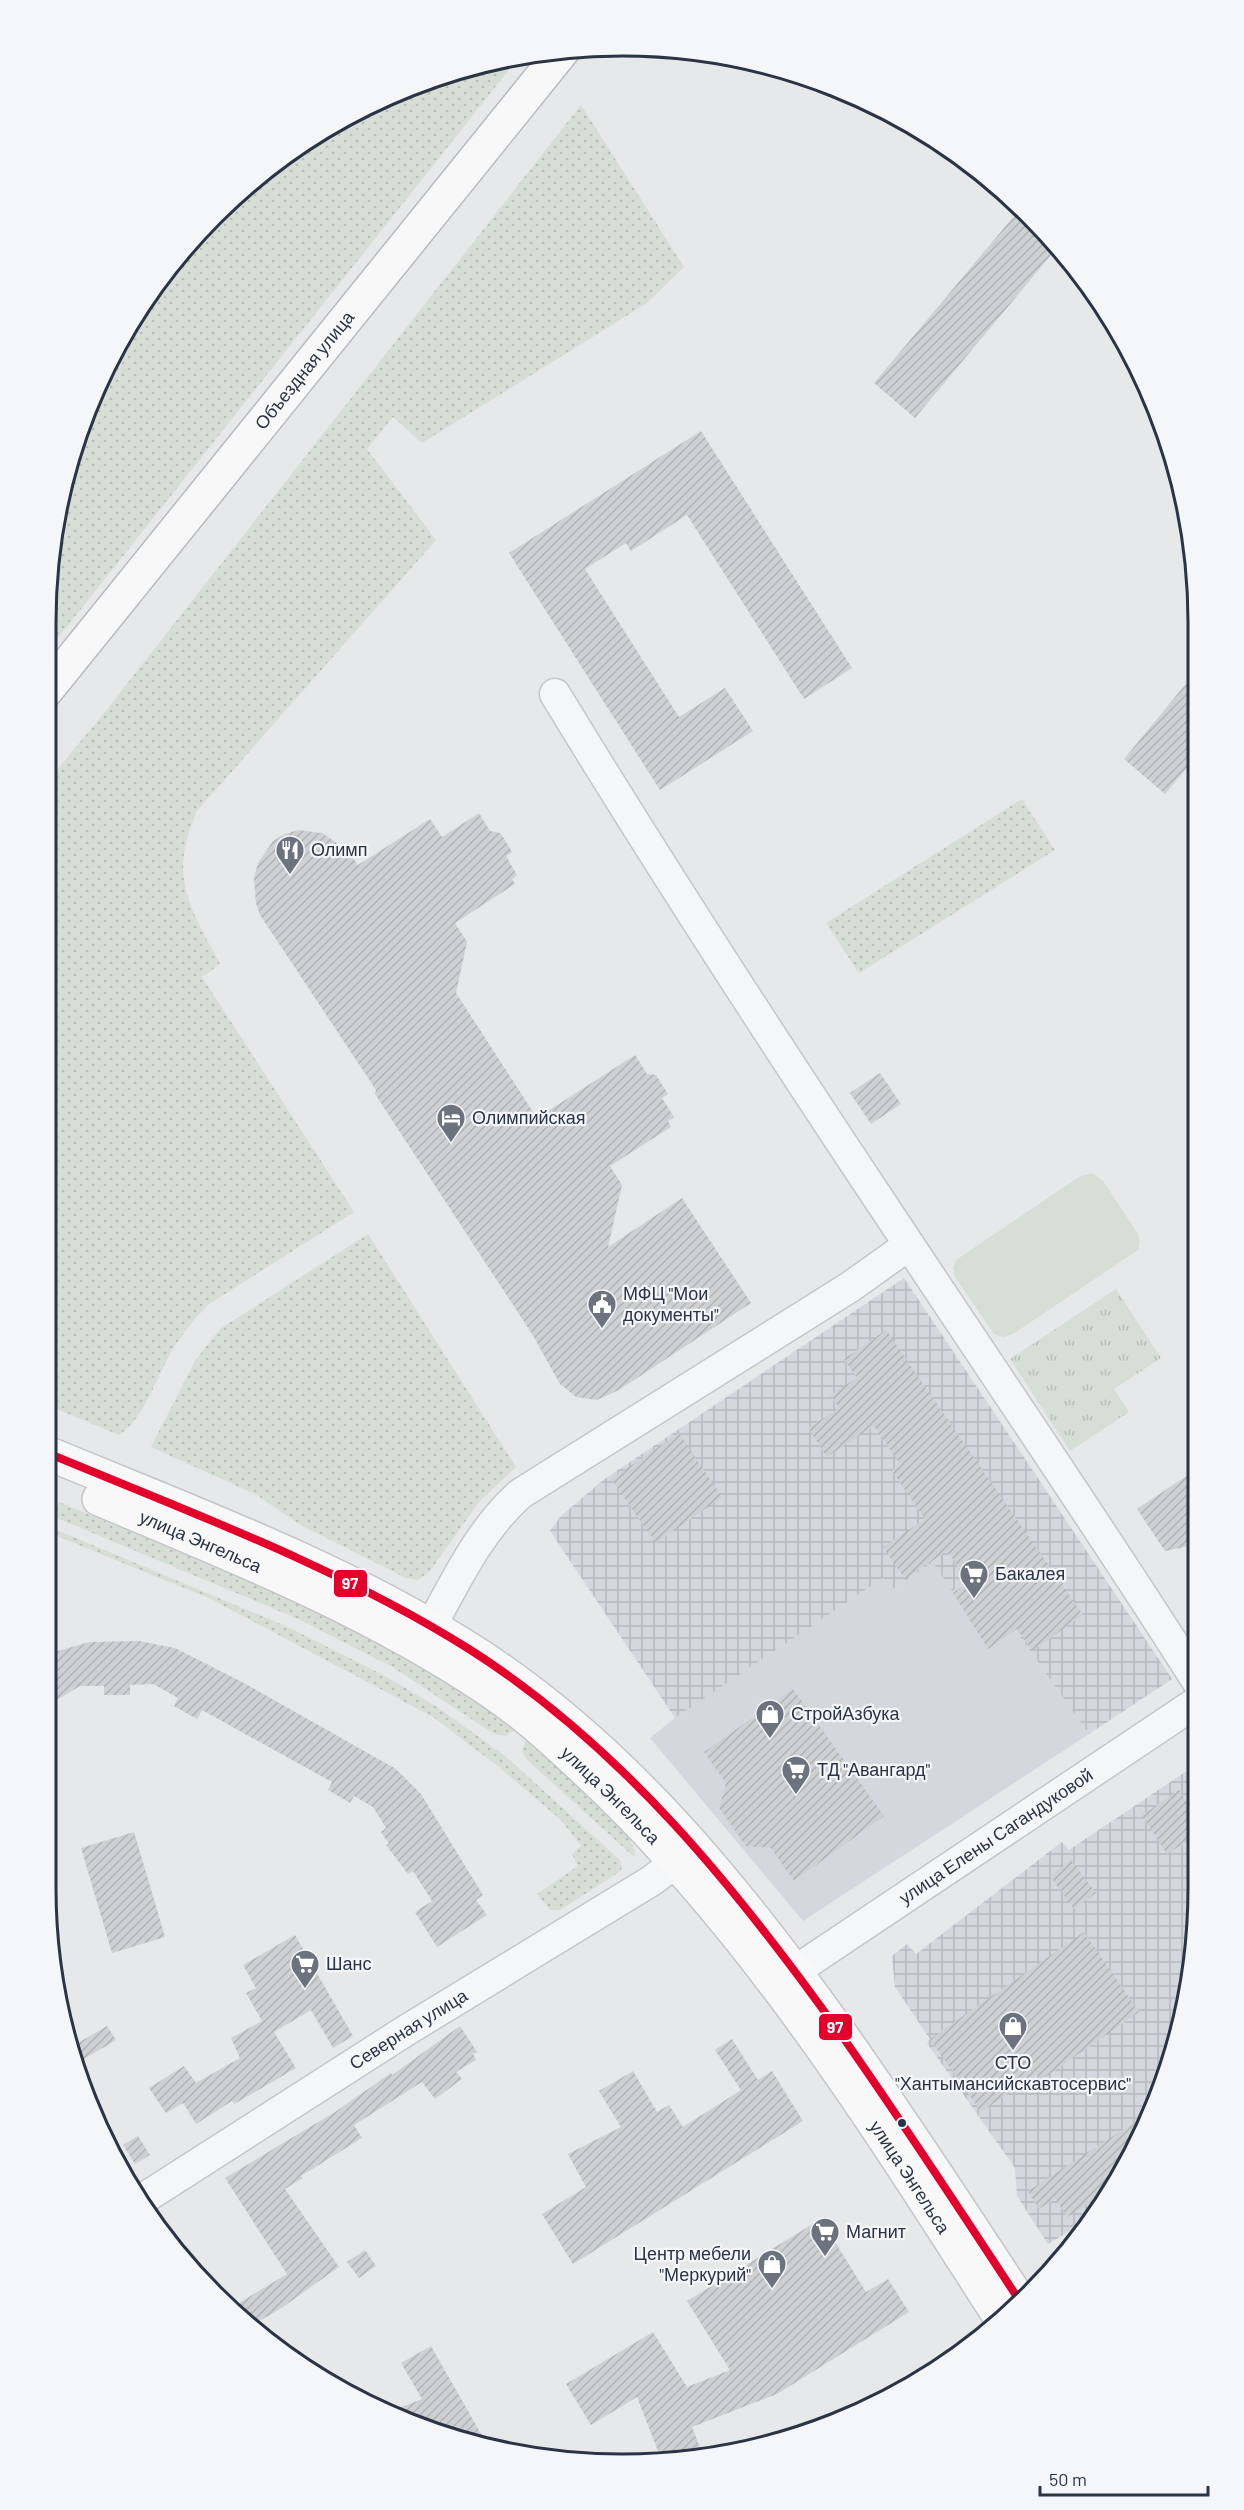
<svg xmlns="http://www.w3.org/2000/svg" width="1244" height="2510" font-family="Barlow,sans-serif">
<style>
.built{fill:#d4d7dd}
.industrial{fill:url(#industrial-grid)}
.grass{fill:url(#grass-dots)}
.park{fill:url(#park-tufts)}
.pitch{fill:#d6ded6}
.building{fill:url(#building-hatch)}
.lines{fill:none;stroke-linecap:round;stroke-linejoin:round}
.minor-casing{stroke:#c4c6c8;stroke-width:33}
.major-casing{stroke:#c2c5c8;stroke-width:36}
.highway-casing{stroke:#b8bbbf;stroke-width:36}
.minor{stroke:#f5f6f7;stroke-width:30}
.major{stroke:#f8f8f8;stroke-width:33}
.highway{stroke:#f8f8f8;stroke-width:33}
.bus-1-casing{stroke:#f4f6f9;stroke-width:12}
.bus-1{stroke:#e4002b;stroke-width:8}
.bus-dot{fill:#2b3445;stroke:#f4f6f9;stroke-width:2}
.labels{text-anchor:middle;stroke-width:4.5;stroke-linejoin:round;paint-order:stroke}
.street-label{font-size:18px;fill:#2b3445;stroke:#f4f6f9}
.poi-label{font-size:18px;fill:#2b3445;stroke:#f4f6f9;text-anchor:start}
.rim{fill:none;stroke:#2b3445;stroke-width:3}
.line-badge{stroke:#f4f6f9;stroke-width:2}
.badge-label{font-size:16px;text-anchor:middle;font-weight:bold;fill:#fff}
</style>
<defs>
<pattern id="industrial-grid" width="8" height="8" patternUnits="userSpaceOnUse" patternTransform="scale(1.5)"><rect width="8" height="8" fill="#d4d7dd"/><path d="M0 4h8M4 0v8" fill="none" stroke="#b6b9bf"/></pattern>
<pattern id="grass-dots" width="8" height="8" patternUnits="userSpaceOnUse" patternTransform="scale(1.5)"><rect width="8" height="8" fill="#d6ded6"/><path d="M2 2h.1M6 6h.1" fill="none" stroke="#b8bfb9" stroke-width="1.8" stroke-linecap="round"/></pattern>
<pattern id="park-tufts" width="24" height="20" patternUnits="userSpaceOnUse" patternTransform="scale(1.5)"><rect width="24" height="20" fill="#d6ded6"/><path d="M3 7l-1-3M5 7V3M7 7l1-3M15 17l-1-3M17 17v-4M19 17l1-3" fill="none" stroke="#b8bfb9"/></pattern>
<pattern id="building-hatch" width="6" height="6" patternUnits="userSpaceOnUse" patternTransform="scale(1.5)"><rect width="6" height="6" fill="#ced0d3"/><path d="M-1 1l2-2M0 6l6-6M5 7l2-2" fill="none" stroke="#b1b3b6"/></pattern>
</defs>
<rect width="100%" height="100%" fill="#e6e8ea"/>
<path class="built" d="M933 1562 976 1575 1089 1734 803 1921 650 1738 675 1718 883 1578 891 1590Z"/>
<path class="industrial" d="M904 1278 1172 1679 1089 1734 976 1575 952 1591 933 1562 891 1590 883 1578 675 1718 550 1531 561 1516 603 1480Z
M1197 1764 1198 1925 1179 2037 1140 2143 1083 2223 1048 2244 1017 2196 1015 2168 927 2043 930 2039 895 1987 892 1956 907 1944 916 1954 1062 1842 1069 1850Z"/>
<path class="grass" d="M520 56 46 653V585L65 473 104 367 164 271 241 188 333 122 436 76Z
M581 105 684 267 647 303 422 443 393 417 367 449 436 540 197 811C168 878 189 905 220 964L202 977 354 1212 209 1304C193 1320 180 1336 169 1356 154 1383 144 1418 119 1435L45 1404 46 783 101 717Z
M1022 799 1055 850 859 973 826 923Z
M368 1234 516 1467 479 1502 430 1571 418 1580 406 1578 299 1524 257 1495 151 1447 195 1361 220 1329Z
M45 1496C204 1564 376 1624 514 1730L506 1736 494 1734 391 1666 296 1618 45 1513Z
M45 1525 290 1628 385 1676 437 1707 504 1755 620 1860 622 1868 619 1872 560 1910H550L537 1894 578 1866 572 1854 581 1846 561 1820 499 1767 433 1717 211 1599 45 1531Z
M526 1740C550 1759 635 1827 635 1855L633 1856 526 1759 522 1750Z"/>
<path class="park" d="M1116 1289 1161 1358 1114 1389 1129 1412 1070 1451 1010 1359Z"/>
<path class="pitch" d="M1092 1173 1103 1181 1138 1234 1140 1242 1138 1250 1013 1334 1003 1337 994 1334 955 1277 953 1268 956 1260 1079 1177Z"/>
<path class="building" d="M1019 210 1057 248 915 418 874 383Z
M701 431 852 668 804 699 687 515 631 551 626 543 585 569 679 717 725 688 753 731 660 790 509 553Z
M1194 674 1195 758 1165 794 1124 759Z
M479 813 490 831 500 833 503 837 512 852 506 856 517 875 512 879 515 884 455 923 467 942 456 993 537 1118 635 1055 647 1074 656 1075 668 1094 662 1098 674 1117 668 1121 671 1127 610 1166 622 1185 608 1247 682 1198 751 1303 619 1390 597 1400 576 1397 560 1384 532 1334 375 1094 376 1090 260 915 256 903 254 878 258 863 273 841 285 834 298 830 322 833 347 850 358 865 430 819 442 837Z
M880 1073 901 1104 871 1124 850 1093Z
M886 1330 1083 1615 1032 1651 1017 1629 988 1649 953 1593 969 1582 947 1551 905 1579 883 1547 925 1519 892 1471 901 1465 874 1426 827 1457 808 1428 839 1408 830 1395 857 1378 844 1359Z
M679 1433 722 1497 656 1543 611 1479Z
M1197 1469V1539L1185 1547 1165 1551 1137 1509Z
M139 1641 175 1648 244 1683 396 1769 421 1794 483 1895 476 1900 487 1915 437 1947 415 1912 432 1901 413 1871 408 1874 386 1845 389 1844 381 1832 386 1828 373 1807 354 1796 350 1803 328 1790 332 1782 202 1710 197 1719 174 1706 178 1698 153 1684 130 1685V1695H104V1686H80L45 1707V1658L54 1652 90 1642Z
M793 1689 884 1816 794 1881 771 1848 746 1846 719 1808 726 1783 704 1752Z
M1179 1790 1197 1818 1198 1834 1167 1854 1142 1815Z
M134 1832 165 1937 112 1953 81 1848Z
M1071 1860 1096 1893 1074 1909 1050 1876Z
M1084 1932 1139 2012 1041 2080 1036 2074 981 2112 930 2039Z
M295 1935 353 2036 333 2048 311 2010 274 2032 296 2068 234 2104 232 2101 196 2124 183 2103 166 2113 149 2088 184 2066 196 2083 240 2058 231 2038 262 2021 246 1993 256 1988 243 1965Z
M107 2026 116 2040 74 2065 71 2047Z
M460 2026 477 2052 473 2054 476 2060 456 2072 462 2079 435 2099 422 2082 354 2125 362 2138 301 2176 303 2178 285 2189 339 2267 280 2309 249 2327 241 2322 229 2309 287 2274 225 2178 335 2112 391 2073 392 2075Z
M732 2039 758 2080 772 2071 803 2121 573 2264 542 2214 586 2187 568 2154 621 2127 599 2091 633 2071 657 2112 669 2105 683 2127 741 2090 715 2050Z
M1152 2111 1140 2143 1103 2194 1067 2217 1055 2198 1039 2209 1028 2191Z
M138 2136 150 2155 135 2164 123 2145Z
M821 2219 866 2292 888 2279 909 2312 777 2394 692 2427 704 2458 697 2460 661 2459 637 2397 591 2425 566 2384 653 2332 687 2387 730 2370 687 2301Z
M365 2250 376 2266 359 2278 347 2262Z
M431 2346 488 2446 394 2410 422 2399 401 2363Z"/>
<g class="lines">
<g class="minor-casing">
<g id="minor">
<path d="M555 694C664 873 778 1048 894 1222 995 1375 1099 1526 1197 1681"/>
<path d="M431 1626C457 1579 479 1531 520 1494L850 1287 909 1245"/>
<path id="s1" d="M795 1971 1197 1702"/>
<path id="s2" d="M143 2199 402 2033 651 1881 675 1863"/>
</g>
</g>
<g class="major-casing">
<g id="major">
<path d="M45 1452C189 1512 337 1566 469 1649 622 1746 738 1890 842 2036 904 2124 962 2213 1021 2303"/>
<path id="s3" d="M99 1499C233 1555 371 1610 492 1692 532 1719 567 1753 602 1786 762 1940 881 2132 1000 2317"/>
</g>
</g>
<g class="highway-casing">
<g id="highway">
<path id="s4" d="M46 691 564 49"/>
</g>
</g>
<use href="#minor" class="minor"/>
<use href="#major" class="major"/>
<use href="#highway" class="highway"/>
<g class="bus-1-casing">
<path id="bus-1" d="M45 1452C189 1512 337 1566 469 1649 622 1746 738 1890 842 2036 904 2124 962 2213 1021 2303"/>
</g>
<use href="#bus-1" class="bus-1"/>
</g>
<defs>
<g id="restaurant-pin" transform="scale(1.5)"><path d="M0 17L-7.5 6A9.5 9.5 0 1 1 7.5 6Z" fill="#6c737f" stroke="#f4f6f9"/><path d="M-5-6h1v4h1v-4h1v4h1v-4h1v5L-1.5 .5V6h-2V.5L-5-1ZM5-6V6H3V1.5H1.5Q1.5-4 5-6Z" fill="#fff"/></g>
<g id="hotel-pin" transform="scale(1.5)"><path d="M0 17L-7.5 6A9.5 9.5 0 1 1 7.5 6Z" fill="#6c737f" stroke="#f4f6f9"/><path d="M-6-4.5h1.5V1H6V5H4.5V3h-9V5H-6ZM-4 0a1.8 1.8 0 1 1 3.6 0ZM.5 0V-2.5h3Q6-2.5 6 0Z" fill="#fff"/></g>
<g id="civic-pin" transform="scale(1.5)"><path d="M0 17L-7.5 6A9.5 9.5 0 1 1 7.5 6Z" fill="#6c737f" stroke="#f4f6f9"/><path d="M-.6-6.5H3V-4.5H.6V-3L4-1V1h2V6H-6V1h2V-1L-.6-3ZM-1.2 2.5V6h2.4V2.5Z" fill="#fff"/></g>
<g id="supermarket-pin" transform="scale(1.5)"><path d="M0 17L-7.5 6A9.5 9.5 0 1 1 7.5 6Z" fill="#6c737f" stroke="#f4f6f9"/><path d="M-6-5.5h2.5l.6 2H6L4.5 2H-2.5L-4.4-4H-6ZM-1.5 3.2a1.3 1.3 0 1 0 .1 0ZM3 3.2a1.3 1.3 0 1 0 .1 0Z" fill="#fff"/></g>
<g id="shop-pin" transform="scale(1.5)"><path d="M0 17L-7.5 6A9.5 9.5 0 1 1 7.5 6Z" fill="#6c737f" stroke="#f4f6f9"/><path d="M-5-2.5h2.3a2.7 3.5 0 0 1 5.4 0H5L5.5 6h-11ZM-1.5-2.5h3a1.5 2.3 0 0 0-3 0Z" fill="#fff"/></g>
</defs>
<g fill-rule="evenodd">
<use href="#restaurant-pin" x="290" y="850"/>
<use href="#hotel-pin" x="451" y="1118"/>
<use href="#civic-pin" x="602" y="1304"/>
<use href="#supermarket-pin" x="974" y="1574"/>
<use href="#shop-pin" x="770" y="1714"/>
<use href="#supermarket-pin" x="796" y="1770"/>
<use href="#supermarket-pin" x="305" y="1964"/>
<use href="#shop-pin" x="1013" y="2026"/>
<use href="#supermarket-pin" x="825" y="2232"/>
<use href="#shop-pin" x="772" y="2264"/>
</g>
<circle class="bus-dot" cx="902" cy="2123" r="5"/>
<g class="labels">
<g class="street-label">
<text dy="6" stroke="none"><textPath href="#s4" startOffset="412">Объездная улица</textPath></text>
<text dy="6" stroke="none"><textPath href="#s3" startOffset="110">улица Энгельса</textPath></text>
<text dy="6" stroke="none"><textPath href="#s3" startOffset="596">улица Энгельса</textPath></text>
<text dy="6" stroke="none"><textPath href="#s1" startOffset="242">улица Елены Сагандуковой</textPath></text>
<text dy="6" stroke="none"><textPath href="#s2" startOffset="315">Северная улица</textPath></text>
<text dy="6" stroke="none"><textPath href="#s3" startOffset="1082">улица Энгельса</textPath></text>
</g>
<g class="poi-label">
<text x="311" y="856">Олимп</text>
<text x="472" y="1124">Олимпийская</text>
<text x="623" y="1300">МФЦ "Мои<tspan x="623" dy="21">документы"</tspan></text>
<text x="995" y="1580">Бакалея</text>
<text x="791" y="1720">СтройАзбука</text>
<text x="817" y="1776">ТД "Авангард"</text>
<text x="326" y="1970">Шанс</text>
<text x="1013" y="2069" text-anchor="middle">СТО<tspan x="1013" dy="21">"Хантымансийскавтосервис"</tspan></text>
<text x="846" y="2238">Магнит</text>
<text x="751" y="2260" text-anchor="end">Центр мебели<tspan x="751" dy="21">"Меркурий"</tspan></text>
</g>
</g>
<path d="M0 0H1244V2510H0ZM622 56H622A566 566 0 0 1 1188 622V1888A566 566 0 0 1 622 2454H622A566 566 0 0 1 56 1888V622A566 566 0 0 1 622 56Z" fill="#f4f6f9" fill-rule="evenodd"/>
<path class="rim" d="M622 56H622A566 566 0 0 1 1188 622V1888A566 566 0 0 1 622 2454H622A566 566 0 0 1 56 1888V622A566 566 0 0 1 622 56Z"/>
<g class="line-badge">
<rect x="333" y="1569" width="35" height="29" rx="6" fill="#e4002b"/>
<rect x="818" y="2013" width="35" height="28" rx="6" fill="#e4002b"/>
</g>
<g class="badge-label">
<text x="350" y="1589">97</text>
<text x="835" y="2033">97</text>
</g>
<path d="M1040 2486v9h168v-9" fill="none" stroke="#2b3445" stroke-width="3"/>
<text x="1049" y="2486" font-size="18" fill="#2b3445" stroke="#f4f6f9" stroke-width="4.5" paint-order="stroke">50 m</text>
</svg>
